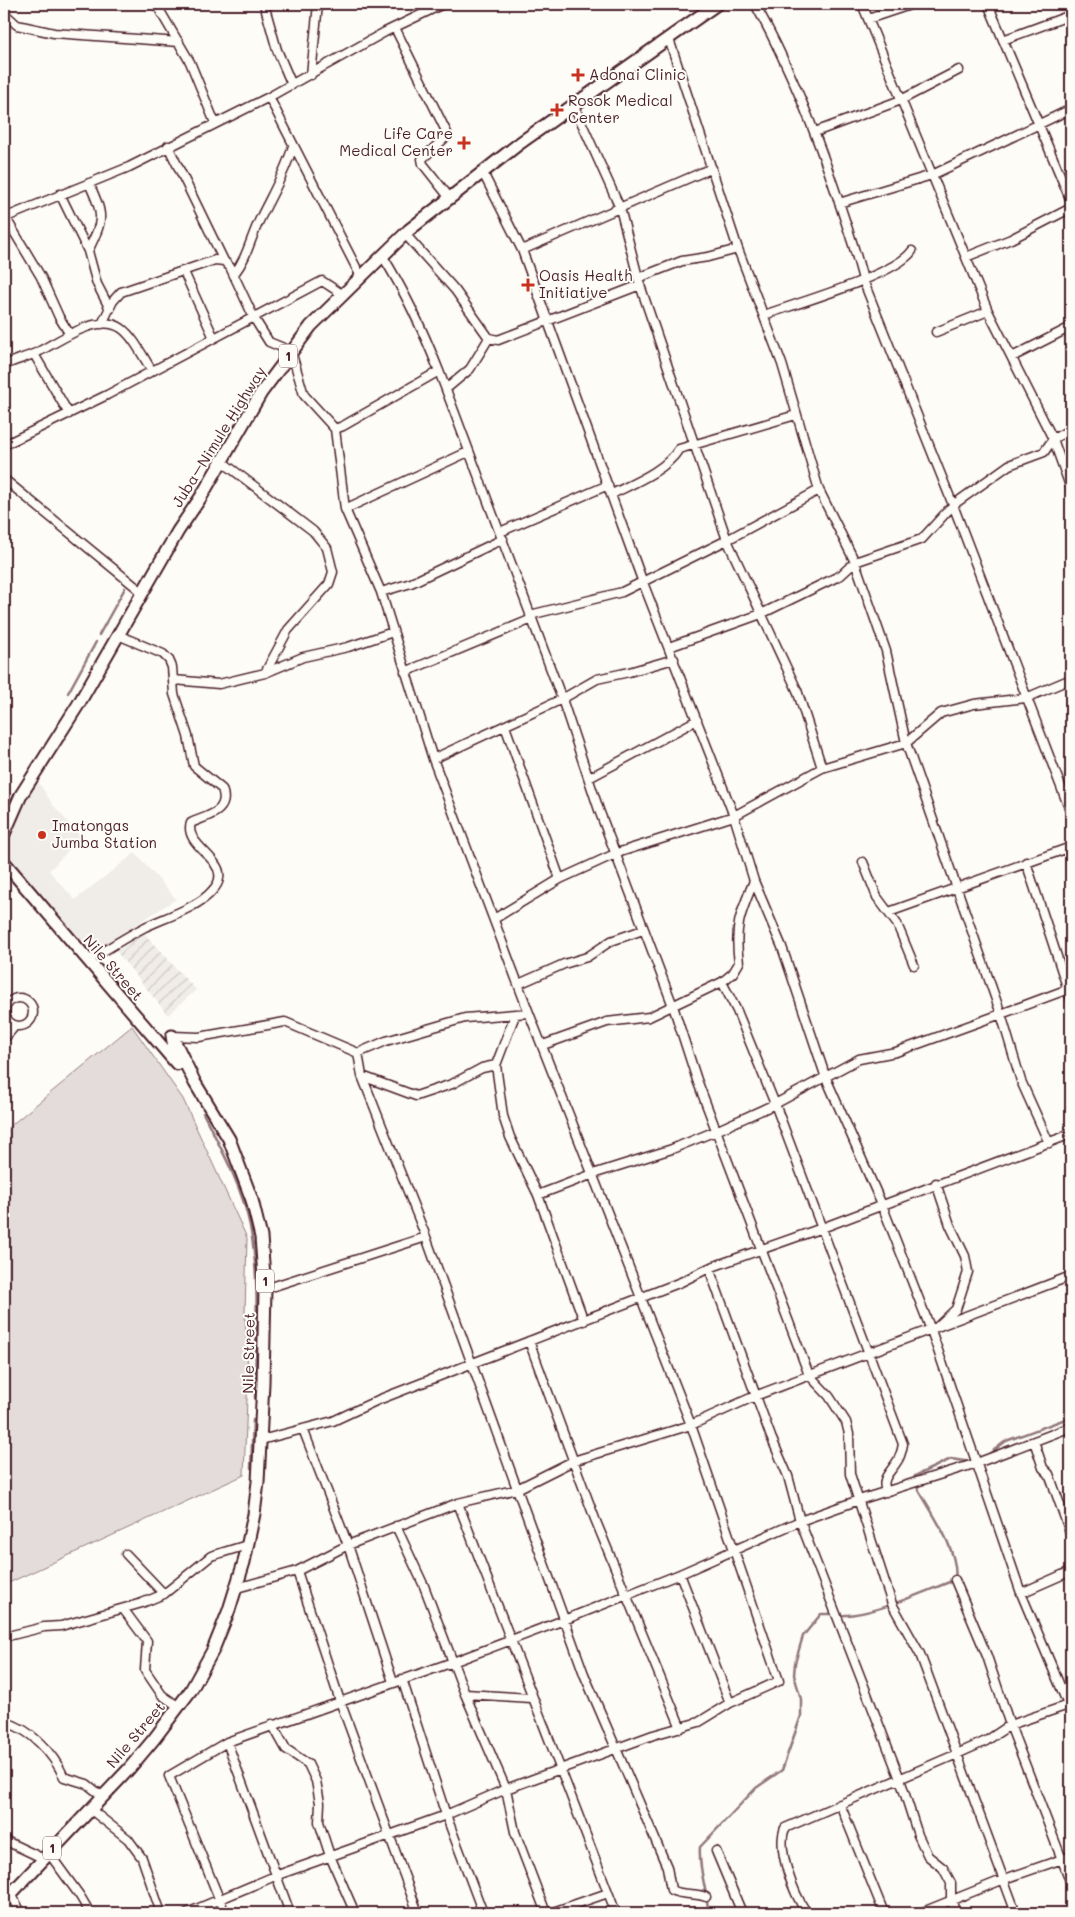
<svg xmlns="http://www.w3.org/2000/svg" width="1075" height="1917" font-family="Mali,sans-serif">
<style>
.built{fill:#f0ece8}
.industrial{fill:url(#industrial-furrows)}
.green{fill:#e3dcda;stroke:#967e82}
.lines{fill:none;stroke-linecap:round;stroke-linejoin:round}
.stream{stroke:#91777b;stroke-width:2.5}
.minor-casing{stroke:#4a1f2b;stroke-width:11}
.primary-casing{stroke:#4a1f2b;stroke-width:15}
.minor{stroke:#fdfcf7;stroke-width:8}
.primary{stroke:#fdfcf7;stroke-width:11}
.poi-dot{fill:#c8321e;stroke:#fdfcf7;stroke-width:2}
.labels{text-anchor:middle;stroke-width:4;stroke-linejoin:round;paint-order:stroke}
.shield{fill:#fdfcf7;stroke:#806168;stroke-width:1}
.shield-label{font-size:14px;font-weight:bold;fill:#4a1f2b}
.poi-label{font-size:15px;fill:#4a1f2b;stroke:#fdfcf7;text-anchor:start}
.street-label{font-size:15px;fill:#4a1f2b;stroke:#fdfcf7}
</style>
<defs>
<pattern id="industrial-furrows" width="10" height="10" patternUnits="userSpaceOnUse" patternTransform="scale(1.25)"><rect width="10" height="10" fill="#f0ece8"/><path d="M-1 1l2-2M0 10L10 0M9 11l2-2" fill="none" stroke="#cfcac7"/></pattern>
</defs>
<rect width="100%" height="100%" fill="#fdfcf7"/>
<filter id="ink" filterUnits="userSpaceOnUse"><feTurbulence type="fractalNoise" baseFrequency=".02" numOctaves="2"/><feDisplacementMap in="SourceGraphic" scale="10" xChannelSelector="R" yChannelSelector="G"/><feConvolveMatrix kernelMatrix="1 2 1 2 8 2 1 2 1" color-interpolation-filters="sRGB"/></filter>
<g filter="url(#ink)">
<path class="built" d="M38 782 53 805 81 837 49 871 75 900 135 853 176 899 140 922 94 960 12 861 9 846 11 825 26 795Z"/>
<path class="industrial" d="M144 933 196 990 168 1015 116 951Z"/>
<path class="green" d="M132 1026 183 1099 247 1238 245 1313 248 1373 244 1475 4 1585V1131Z"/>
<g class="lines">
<path class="stream" d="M99 635 125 588
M68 693 96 642
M203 1113C221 1148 242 1186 250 1226 261 1282 255 1341 255 1398
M1071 1197 1068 1200 1071 1220
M985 1457 1006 1441 1071 1417
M251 1468 253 1420
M914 1479 915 1476 951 1459 971 1462
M247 1518 249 1511
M838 1615C868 1618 925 1591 955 1580 960 1552 931 1512 917 1487
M708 1913C708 1891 698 1870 700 1847L756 1788 782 1770 801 1716V1699L794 1675 795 1663 803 1636 821 1614H833"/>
<g class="minor-casing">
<path id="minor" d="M156 4 190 62 215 123
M264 4 277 50 292 85
M755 4C789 65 815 130 837 196 846 224 856 251 863 280L953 505 1071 813
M862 4 988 311 1053 439 1071 489
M988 4 1071 201
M4 13 17 25 54 33 179 42
M868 19 913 4
M395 28 447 133V136L422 159 423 164 449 197
M1003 40 1071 15
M311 75 318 4
M269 97 360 275
M574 106 620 208 640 285 727 540 797 690 822 768
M815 132 901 100 959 70
M168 146 224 261
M483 173 522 250 642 580 734 816 754 881 782 947 826 1078 882 1205 931 1330 1021 1593 1071 1571
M60 194 88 251 97 284 110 309
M839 203 932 175 1071 109
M4 215 41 277 59 317 69 333
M4 218 129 167 269 97 385 32 443 4
M405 234 455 290 489 338 498 340 640 285
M522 250 712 168
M88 251C104 218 104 217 89 183
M382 255C405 292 423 330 439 371L562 699 599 810 673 1006 697 1080 809 1375 829 1396 846 1422 849 1434 850 1474 892 1604 920 1654 1016 1913
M966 257 1011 239 1071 208
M184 272 214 338
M234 274C247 258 250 240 259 221 271 196 285 173 293 146
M638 278 682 261 708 257 738 249
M764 315C795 304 896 275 912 251
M102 324 113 301 121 292 215 260 224 261 230 267 254 318 269 342 291 351 304 395 335 429 345 509 381 592 433 759 529 1013 465 1018 386 1041 358 1053
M936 332 988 311
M34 354 69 414
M1012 357 1071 327
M4 365C14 361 26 357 36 353 57 343 97 312 121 328 134 337 143 357 152 371
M446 389 470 369 489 338
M335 429 343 426 439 371
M4 445 107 395 322 281 342 294
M220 460 313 531 327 548 333 572 329 584 288 630 265 673
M4 479 142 592
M612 494C634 483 665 471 679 449L796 415
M345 509 468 452
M500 532 608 485
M381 592 411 583 503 539
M530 615 622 592 727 540 819 490
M669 647 761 614 841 575 855 562 922 539 953 505 1009 465 1044 452 1053 439 1071 429
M405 672 532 619
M1071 679 1026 698 974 704 941 713 906 743 1001 1014 1071 988
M174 680 219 684 265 673 303 657 348 647 393 632
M505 726 560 879
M433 759 562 699 597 679 629 672 674 659
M589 778 697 720
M863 862 877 897 897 924 914 965
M1026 862 1071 999
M889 912 1071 847
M494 919 560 879 617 853 734 816 822 768 906 743 886 651 855 562 819 490 782 364 738 249 669 39
M89 960C107 949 126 937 145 927 164 918 199 907 212 891 220 883 222 873 215 864 208 852 185 839 191 823 205 816 231 813 222 789L194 766 188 736 174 694 172 667 169 660 163 654 118 635
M722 982 737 1011 775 1104 903 1444C902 1450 900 1458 896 1463 889 1474 881 1478 886 1492
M521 983 564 964 587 957 611 941 643 930
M5 1012a14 14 0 1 1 28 0a14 14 0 1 1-28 0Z
M515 1015 496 1065 503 1116 510 1137 538 1195 584 1321
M172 1036 199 1037 285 1022 358 1053 362 1076 426 1237 584 1674 667 1867 671 1890C682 1896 694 1892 706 1897
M4 1039 15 1026
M543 1045 607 1022 649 1017 722 982 733 973 739 963C734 927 740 914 754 881
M362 1076 416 1096 452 1084 482 1068 496 1065
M936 1183 950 1225 965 1256 968 1272 956 1309 937 1327
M538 1195 593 1174 672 1149 718 1130 775 1104 859 1059 896 1052 1001 1014 1021 1081 1049 1143
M709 1268 771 1437 788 1476 800 1521 900 1779 918 1835 928 1856 943 1868 951 1883V1900L956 1913
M265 1289 426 1237
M529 1341 595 1519 681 1728
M303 1429 348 1545 393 1682
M261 1440 333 1421 378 1400 681 1282 709 1268 822 1228 1071 1134
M1034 1441 1043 1468 1049 1474 1071 1535
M458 1503 616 1913
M396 1526 424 1586 465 1694 506 1789 515 1832 546 1913
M126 1554 164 1594
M297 1571 340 1701 418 1913
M680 1574 730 1703
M955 1580 987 1656 1010 1725 1071 1883
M237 1588 297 1571 348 1545 458 1503 517 1489 573 1461 691 1425 755 1396 1071 1276
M1021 1593 1071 1712
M124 1610 147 1641 145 1670 162 1695 179 1707
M4 1637 44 1627 61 1626 142 1603 164 1594 211 1556 247 1545
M402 1679 446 1815 483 1913
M465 1694 531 1698
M4 1722C30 1728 53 1753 64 1777L87 1784 102 1796
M272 1724 286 1749 308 1764 316 1781 320 1803 319 1822 330 1856 355 1913
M227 1742 290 1913
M840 1804 884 1913
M90 1809 128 1839 142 1858 161 1913
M4 1840 42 1858
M716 1851 742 1913
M48 1852 80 1896 90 1913
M11 1893 21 1913
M187 1913 275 1876 446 1815 506 1789 653 1735 699 1722 730 1703 779 1681 691 1425 529 1013
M225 1913 169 1776 227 1742 453 1662 564 1620 680 1574 800 1521 859 1500 977 1463 1071 1427
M550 1913 608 1893
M807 1913C794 1895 776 1849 785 1828L957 1754 986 1741 1010 1725 1071 1704
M920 1913 1002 1880 1071 1856"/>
</g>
<g class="primary-casing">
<path id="primary" d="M4 834 21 795 78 705 178 531 201 497 261 393 311 326 409 230 520 143 717 4
M4 862 177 1064 172 1036 195 1083 229 1139 252 1200 261 1237 265 1289 263 1383 258 1482 254 1514 244 1562 229 1610 213 1650 191 1690 154 1739 128 1770 4 1901"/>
</g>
<use href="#minor" class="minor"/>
<use href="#primary" class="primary"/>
</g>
</g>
<g class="poi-dot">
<path d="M575.5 67.5h5v5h5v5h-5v5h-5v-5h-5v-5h5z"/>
<path d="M554.5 102.5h5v5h5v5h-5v5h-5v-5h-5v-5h5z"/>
<path d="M461.5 135.5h5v5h5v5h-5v5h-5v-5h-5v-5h5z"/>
<path d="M525.5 277.5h5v5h5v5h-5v5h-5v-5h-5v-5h5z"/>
<circle cx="42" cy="835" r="5"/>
</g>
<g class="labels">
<g class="shield">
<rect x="279" y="344.5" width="18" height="23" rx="4"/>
<rect x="256" y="1269.5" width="18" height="23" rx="4"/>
<rect x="43" y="1836.5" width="18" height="23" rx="4"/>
</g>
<g class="shield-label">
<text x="288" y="361">1</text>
<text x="265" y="1286">1</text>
<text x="52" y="1853">1</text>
</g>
<g class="poi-label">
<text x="589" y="80">Adonai Clinic</text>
<text x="568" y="106">Rosok Medical<tspan x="568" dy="17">Center</tspan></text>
<text x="453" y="139" text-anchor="end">Life Care<tspan x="453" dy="17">Medical Center</tspan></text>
<text x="539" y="281">Oasis Health<tspan x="539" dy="17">Initiative</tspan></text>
<text x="52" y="831">Imatongas<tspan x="52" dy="17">Jumba Station</tspan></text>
</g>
<g class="street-label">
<text transform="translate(219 437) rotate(-58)" y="5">Juba–Nimule Highway</text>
<text transform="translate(113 968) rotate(49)" y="5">Nile Street</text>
<text transform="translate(249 1353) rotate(-89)" y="5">Nile Street</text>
<text transform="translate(136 1735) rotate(-50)" y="5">Nile Street</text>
</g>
</g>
<rect width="1075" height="1917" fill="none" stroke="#fdfcf7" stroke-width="20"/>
<rect x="10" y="10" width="1055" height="1897" fill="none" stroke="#4a1f2b" stroke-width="2" filter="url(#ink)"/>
</svg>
